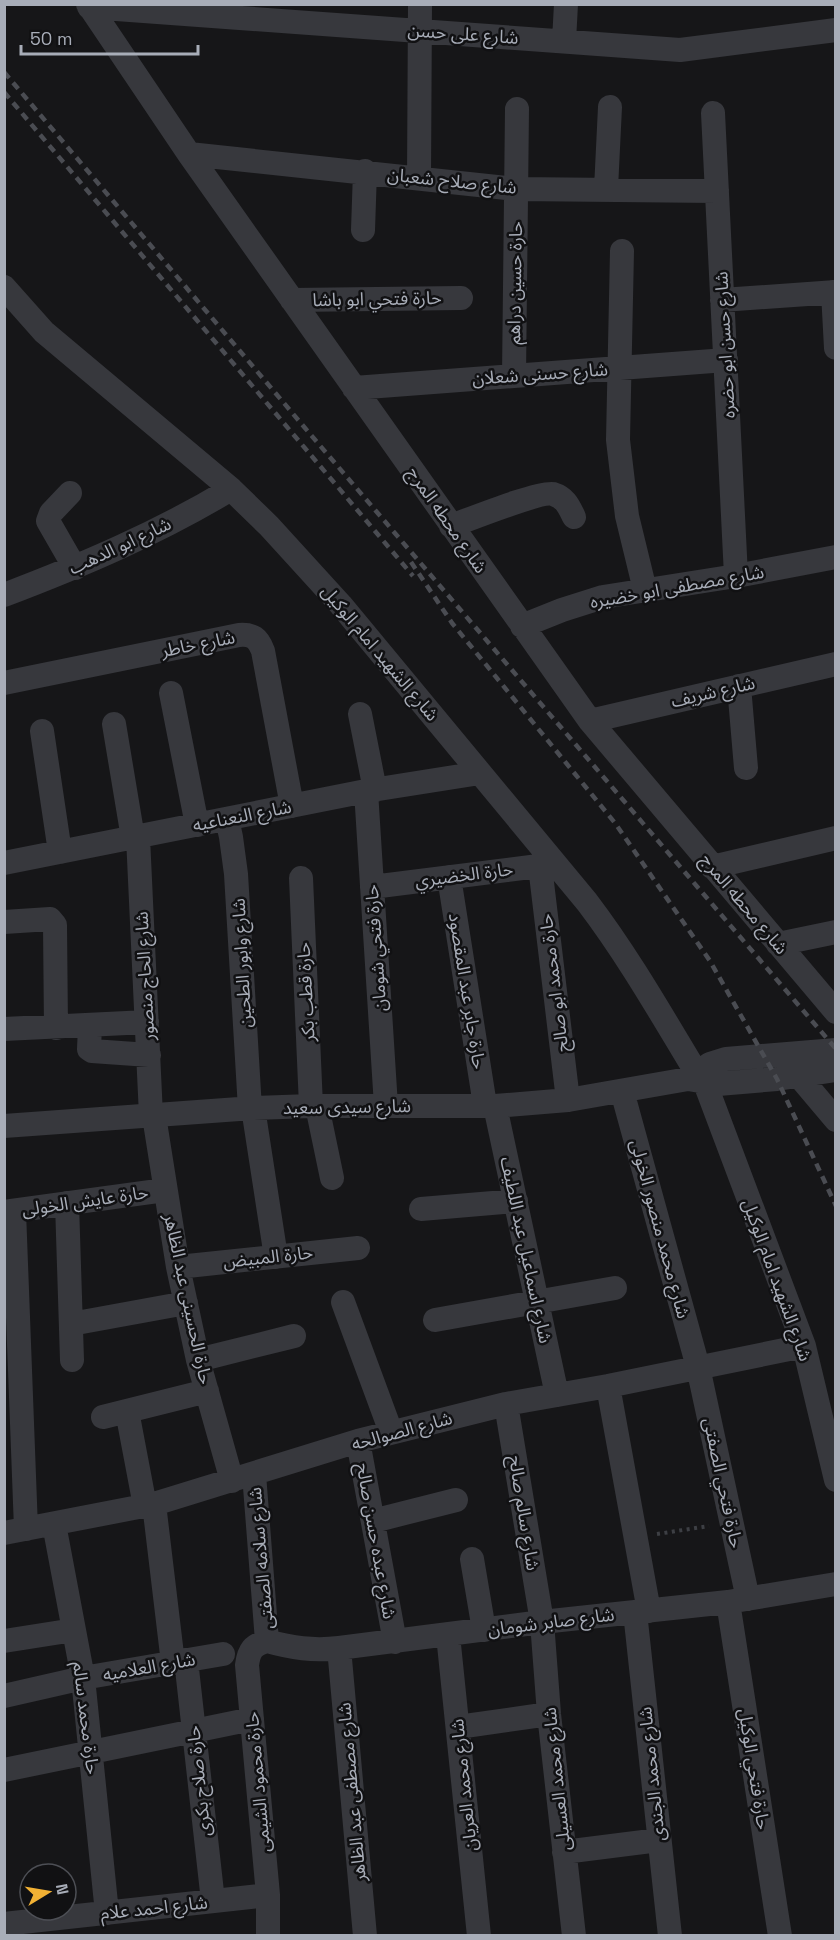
<svg xmlns="http://www.w3.org/2000/svg" width="840" height="1940" font-family="'Space Grotesk','Noto Sans Arabic',sans-serif">
<style>
.lines{fill:none;stroke-linecap:round;stroke-linejoin:round}
.path{stroke:#3d3f44;stroke-width:4;stroke-dasharray:3 4.5;stroke-linecap:butt}
.minor{stroke:#37383d;stroke-width:24}
.rail{stroke:#4a4c52;stroke-width:4.5;stroke-dasharray:8 6;stroke-linecap:butt}
.labels{text-anchor:middle;stroke-width:5;stroke-linejoin:round;paint-order:stroke}
.street-label{font-size:18px;fill:#a8adb8;stroke:#111113}
</style>
<rect width="100%" height="100%" fill="#161618"/>
<g class="lines">
<path class="path" d="M657 1534 709 1526"/>
<path class="minor" d="M88 4 189 154 590 721 836 1012
M89 7 680 50 836 30
M564 41 566 4
M713 113 736 576
M189 154 516 189 717 191
M419 177 420 4
M606 189 610 107
M363 230 365 171
M622 251 618 440 627 516 645 590
M4 287 44 332 231 489 269 526 341 605 587 902C628 956 661 1014 696 1072
M833 292 836 348
M292 300 461 298
M722 300 836 292
M514 376 517 109
M354 388 726 360
M70 493 51 513 48 521 75 568
M451 526C468 520 540 491 553 494 566 498 569 507 574 517
M4 595C83 565 158 533 231 489
M522 626 562 610 603 597 736 576 836 557
M4 683 239 635C253 634 258 638 263 651L292 806
M739 686 746 768
M171 693 197 825
M360 714 375 790
M590 721 836 664
M114 724 133 838
M42 731 60 852
M366 791 386 1106
M227 819 231 837 236 874 250 1109
M138 837 151 1116
M4 863 366 791 480 773
M540 866 568 1100
M712 867 836 838
M449 877 485 1105
M301 878 311 1106
M372 887 554 864
M4 922 50 919 55 925 56 1028
M778 944 836 932
M90 1026 89 1049 92 1051 149 1055
M4 1029 147 1022
M798 1075 836 1120
M688 1079 710 1064 726 1059 836 1050
M705 1083 804 1346 836 1480
M622 1091 698 1367 748 1599
M317 1106 332 1178
M495 1106 557 1395
M253 1108 276 1257
M154 1116 178 1267 198 1360 232 1481
M4 1126 253 1108 311 1106H495L568 1100 688 1079 718 1084 777 1079 836 1070
M67 1203 72 1360
M421 1209 516 1201
M14 1211 26 1529
M4 1212 165 1190
M178 1267 358 1248
M343 1302 391 1432
M435 1320 615 1288
M71 1324 186 1303
M198 1360 294 1336
M608 1386 649 1611
M506 1404 542 1622 549 1714 574 1936
M127 1411 145 1506
M103 1417 207 1391
M358 1441 395 1642
M254 1474 267 1641
M154 1504 173 1663
M373 1521 456 1500
M54 1524 83 1678 107 1913
M4 1533 154 1504 358 1441 506 1404 608 1386 804 1346
M472 1559 484 1630
M728 1602 780 1936
M635 1612 670 1936
M448 1635 479 1936
M4 1641 74 1630
M267 1641C292 1648 313 1651 339 1648L542 1622 728 1602 836 1584
M267 1641C253 1645 249 1650 247 1665L268 1895V1936
M339 1648 365 1936
M186 1660 213 1901
M4 1696 83 1678 223 1654
M458 1727 549 1714
M4 1770 252 1719
M564 1852 659 1840
M4 1924 268 1895"/>
<path class="rail" d="M4 72 305 428 836 1049
M4 92 413 576
M411 562 452 623 615 823 710 961 777 1079 836 1206"/>
</g>
<g class="labels">
<g class="street-label">
<text transform="translate(463 34) rotate(4)" y="6">شارع على حسن</text>
<text transform="translate(452 181) rotate(6)" y="6">شارع صلاح شعبان</text>
<text transform="translate(515 283) rotate(-89)" y="6">حارة حسين دراهم</text>
<text transform="translate(377 299) rotate(-1)" y="6">حارة فتحي ابو باشا</text>
<text transform="translate(725 345) rotate(-93)" y="6">شارع حسن ابو حضره</text>
<text transform="translate(540 374) rotate(-4)" y="6">شارع حسنى شعلان</text>
<text transform="translate(447 520) rotate(55)" y="6">شارع محطه المرج</text>
<text transform="translate(120 546) rotate(-25)" y="6">شارع ابو الدهب</text>
<text transform="translate(677 587) rotate(-10)" y="6">شارع مصطفى ابو خضيره</text>
<text transform="translate(198 644) rotate(-11)" y="6">شارع خاطر</text>
<text transform="translate(380 653) rotate(50)" y="6">شارع الشهيد امام الوكيل</text>
<text transform="translate(713 692) rotate(-13)" y="6">شارع شريف</text>
<text transform="translate(242 816) rotate(-11)" y="6">شارع النعناعيه</text>
<text transform="translate(464 875) rotate(-7)" y="6">حارة الخضيري</text>
<text transform="translate(744 904) rotate(50)" y="6">شارع محطه المرج</text>
<text transform="translate(376 948) rotate(-94)" y="6">حارة فتحي شومان</text>
<text transform="translate(242 963) rotate(-93)" y="6">شارع وابور الطحين</text>
<text transform="translate(145 976) rotate(-93)" y="6">شارع الحاج منصور</text>
<text transform="translate(554 983) rotate(-97)" y="6">حارة محمد ابو صالح</text>
<text transform="translate(467 991) rotate(81)" y="6">حارة جابر عبد المقصود</text>
<text transform="translate(306 992) rotate(-93)" y="6">حارة قطب بكر</text>
<text transform="translate(347 1107) rotate(-1)" y="6">شارع سيدى سعيد</text>
<text transform="translate(85 1201) rotate(-8)" y="6">حارة عايش الخولى</text>
<text transform="translate(660 1229) rotate(75)" y="6">شارع محمد منصور الخولى</text>
<text transform="translate(526 1250) rotate(78)" y="6">شارع اسماعيل عبد اللطيف</text>
<text transform="translate(268 1257) rotate(-6)" y="6">حارة المبيض</text>
<text transform="translate(777 1280) rotate(70)" y="6">شارع الشهيد امام الوكيل</text>
<text transform="translate(188 1299) rotate(78)" y="6">حارة الحسينى عبد الظاهر</text>
<text transform="translate(402 1431) rotate(-15)" y="6">شارع الصوالحه</text>
<text transform="translate(723 1483) rotate(78)" y="6">حارة فتحي الصفتى</text>
<text transform="translate(524 1513) rotate(81)" y="6">شارع سالم صالح</text>
<text transform="translate(376 1541) rotate(80)" y="6">شارع عبده حسن صالح</text>
<text transform="translate(261 1558) rotate(-95)" y="6">شارع سلامه الصفتى</text>
<text transform="translate(551 1622) rotate(-7)" y="6">شارع صابر شومان</text>
<text transform="translate(149 1667) rotate(-10)" y="6">شارع العلاميه</text>
<text transform="translate(86 1718) rotate(83)" y="6">حارة محمد سالم</text>
<text transform="translate(754 1769) rotate(81)" y="6">حارة فتحي الوكيل</text>
<text transform="translate(652 1774) rotate(-96)" y="6">شارع محمد الجندى</text>
<text transform="translate(557 1779) rotate(-96)" y="6">شارع محمد العسيلى</text>
<text transform="translate(199 1781) rotate(-96)" y="6">حارة صلاح بكرى</text>
<text transform="translate(258 1782) rotate(-95)" y="6">حارة محمود الشيمى</text>
<text transform="translate(464 1785) rotate(-96)" y="6">شارع محمد العريان</text>
<text transform="translate(352 1792) rotate(-95)" y="6">شارع مصطفى عبد الظاهر</text>
<text transform="translate(154 1908) rotate(-6)" y="6">شارع احمد علام</text>
</g>
</g>
<rect width="840" height="1940" fill="none" stroke="#a8adb8" stroke-width="12"/>
<g transform="translate(48 1892) rotate(79)"><circle r="28" fill="#111113" stroke="#4d4f55" stroke-width="1.5"/>
<path d="M0-4.5L10 22L0 15L-10 22Z" fill="#f2b134"/>
<text y="-9" font-size="16" font-weight="bold" text-anchor="middle" fill="#a8adb8">N</text>
</g>
<path d="M21 45v9h177v-9" fill="none" stroke="#a8adb8" stroke-width="3"/>
<text x="30" y="45" font-size="18" fill="#a8adb8" stroke="#111113" stroke-width="4.5" paint-order="stroke">50 m</text>
</svg>
